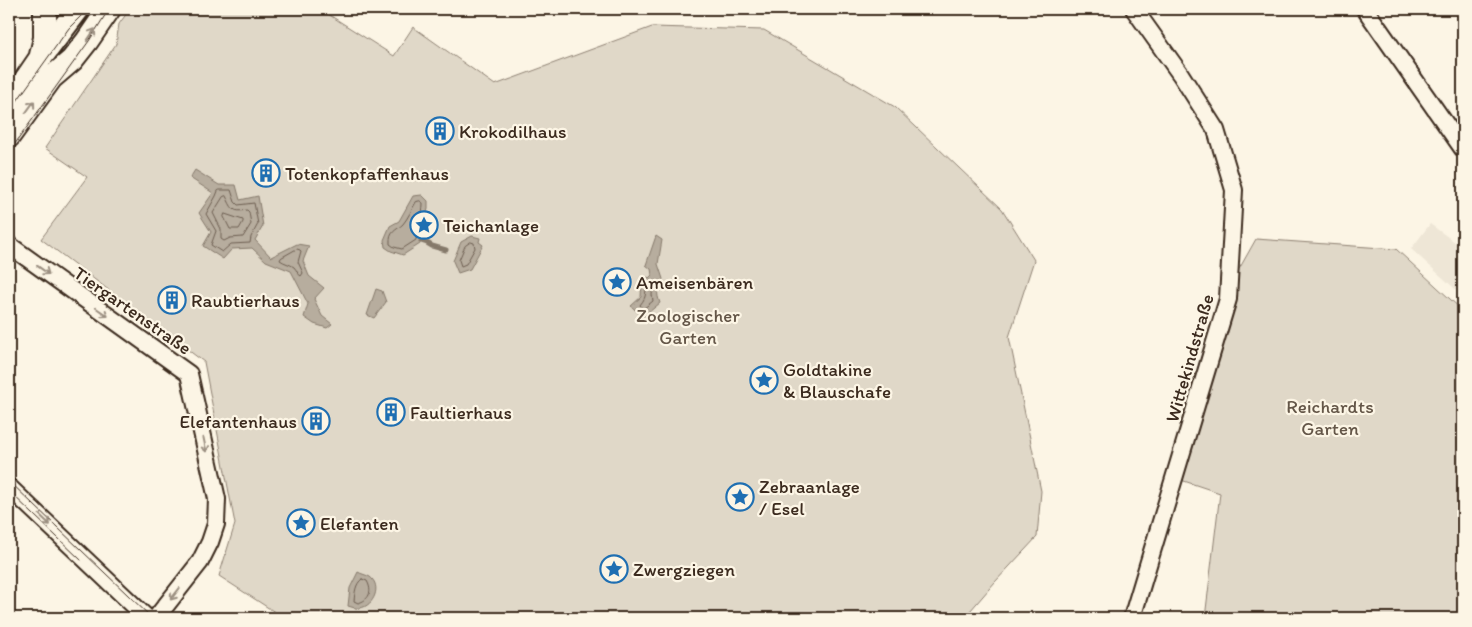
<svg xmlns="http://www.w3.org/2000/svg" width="1472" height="627" font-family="Itim,sans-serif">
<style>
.built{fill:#eee6d6}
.green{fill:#e0d8c8;stroke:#8e8173}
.water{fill:#b7ad9e;stroke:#85796b}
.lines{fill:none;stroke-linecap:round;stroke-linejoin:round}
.shore{stroke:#6d5e51;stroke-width:1}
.stream{stroke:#85796b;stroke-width:5}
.street-casing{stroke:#3b2a1e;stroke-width:20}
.secondary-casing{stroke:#3b2a1e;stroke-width:26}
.street{stroke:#fcf5e5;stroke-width:16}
.secondary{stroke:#fcf5e5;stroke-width:22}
.tram{stroke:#3b2a1e;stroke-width:1}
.oneway{stroke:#9c9082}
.labels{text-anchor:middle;stroke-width:4.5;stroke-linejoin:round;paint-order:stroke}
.poi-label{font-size:19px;fill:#3b2a1e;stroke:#fcf5e5;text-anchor:start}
.street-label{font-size:19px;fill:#3b2a1e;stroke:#fcf5e5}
.park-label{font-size:19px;fill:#645648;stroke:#fcf5e5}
</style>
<rect width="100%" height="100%" fill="#fcf5e5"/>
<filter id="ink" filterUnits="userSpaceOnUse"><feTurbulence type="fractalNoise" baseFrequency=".02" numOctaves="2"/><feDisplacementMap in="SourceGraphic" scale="10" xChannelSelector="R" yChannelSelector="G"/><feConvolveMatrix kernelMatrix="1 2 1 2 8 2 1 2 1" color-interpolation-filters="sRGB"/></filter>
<g filter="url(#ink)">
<path class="built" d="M1430 224 1463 248V296L1411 249Z"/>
<path class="green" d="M130 9H320L394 56 413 27 495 85 652 27 764 30 895 107 1002 209 1034 260 1009 337 1041 491 1037 537 995 582 964 618H284L219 576 235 524 204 362 41 239 87 177 45 148 116 44 119 24Z
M1256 239 1396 249 1463 311V618H1205L1220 493 1172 477 1220 303Z"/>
<path class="water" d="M195 170 219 185H236L240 200 258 196 263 226 255 240 271 257 297 244 309 246 303 261 309 276 324 288 314 299 322 316 332 324 327 328 314 324 304 317 308 304 291 271 266 261 252 248 232 249 223 259 203 246 211 232 199 213 213 193 190 178Z
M422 195 428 201V209L421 234 420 244 403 255 391 251 385 247 384 240 390 226 399 221 413 196Z
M472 236 480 238 479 242 483 245 470 269 458 273 453 261 461 242Z
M656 236 662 240 658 264 663 279C657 288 656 293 660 303L643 317 631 306 641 297 642 278 644 276 649 278 652 275 651 269 646 265Z
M376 289 382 291 386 302 374 318 367 315Z
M358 572C361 574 367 575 370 577 382 586 374 606 360 608 356 609 352 607 348 606L350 588Z"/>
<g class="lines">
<path class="shore" d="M220 190H231L235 202 238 205 254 203 258 224 251 237 250 243 231 244 222 252 211 245 216 231 206 214 216 196 218 191Z
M226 196C232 208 232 213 247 210L249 212 251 224 243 237 230 238 224 241 221 239V229L213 213 223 197Z
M420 201 423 203C423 216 417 228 416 240L402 249 394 247 390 244C389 231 396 231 403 224 408 218 412 209 416 202Z
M225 214 243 220V222L239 229H230L224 217Z
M471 242 474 243 475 248 466 264 461 266 459 260 465 246Z
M297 249 300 250 301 251 298 262 303 273 301 276C297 274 297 270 294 267 290 264 284 263 280 260L281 258Z
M648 283 651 282 653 284 652 295 653 301 643 309 640 305C649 294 643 293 648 283Z
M362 579 367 581C373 592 369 600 358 603L354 601C355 593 355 584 362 579Z"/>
<path class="stream" d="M421 241 427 243 432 246 446 250"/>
<g class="street-casing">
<path id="street" d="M1365 9 1463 149
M9 245 189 374 217 499 216 524 210 542 200 562 156 618
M9 487 147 618
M1132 618 1228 299 1234 190 1216 130 1181 75 1134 9"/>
</g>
<g class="secondary-casing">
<path id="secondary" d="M41 55 45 38V9
M9 104 39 60 78 9
M9 136 51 78 72 60 87 41 109 9"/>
</g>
<use href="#street" class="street"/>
<use href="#secondary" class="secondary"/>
<path class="tram" d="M9 112 69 28 88 9
M9 152 89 41 109 9
M9 481 152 618
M9 491 81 560"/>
</g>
<defs><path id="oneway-shaft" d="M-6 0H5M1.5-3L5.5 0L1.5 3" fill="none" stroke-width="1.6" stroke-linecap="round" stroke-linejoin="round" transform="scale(1.25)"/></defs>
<g class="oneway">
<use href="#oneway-shaft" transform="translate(91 35) rotate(-56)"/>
<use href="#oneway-shaft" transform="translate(30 107) rotate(-54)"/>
<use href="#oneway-shaft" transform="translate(43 270) rotate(36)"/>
<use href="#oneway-shaft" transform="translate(102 312) rotate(35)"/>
<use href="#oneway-shaft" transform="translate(205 445) rotate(78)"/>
<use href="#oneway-shaft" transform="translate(45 520) rotate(44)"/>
<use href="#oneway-shaft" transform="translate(175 594) rotate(128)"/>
</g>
</g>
<defs>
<g id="building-ring" transform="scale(1.4375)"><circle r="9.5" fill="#fcf5e5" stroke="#1f6fb2" stroke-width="1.5"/><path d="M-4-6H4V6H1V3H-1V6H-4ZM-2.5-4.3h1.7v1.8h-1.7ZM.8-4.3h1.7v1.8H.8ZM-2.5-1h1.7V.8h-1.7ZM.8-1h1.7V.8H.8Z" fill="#1f6fb2"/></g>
<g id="sight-ring" transform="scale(1.4375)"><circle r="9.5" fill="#fcf5e5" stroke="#1f6fb2" stroke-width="1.5"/><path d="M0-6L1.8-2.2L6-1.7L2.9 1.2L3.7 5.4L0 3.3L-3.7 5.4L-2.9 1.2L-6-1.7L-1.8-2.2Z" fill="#1f6fb2"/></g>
</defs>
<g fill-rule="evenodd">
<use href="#building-ring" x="440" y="131"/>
<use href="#building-ring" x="266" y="173"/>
<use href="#sight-ring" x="424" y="225"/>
<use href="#sight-ring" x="617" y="282"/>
<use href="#building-ring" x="172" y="300"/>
<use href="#sight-ring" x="764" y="380"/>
<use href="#building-ring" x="391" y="412"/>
<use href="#building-ring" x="316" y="421"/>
<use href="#sight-ring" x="740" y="497"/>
<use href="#sight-ring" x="301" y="523"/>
<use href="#sight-ring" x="614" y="569"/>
</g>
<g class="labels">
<g class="poi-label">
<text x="459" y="138">Krokodilhaus</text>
<text x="285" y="180">Totenkopfaffenhaus</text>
<text x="443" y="232">Teichanlage</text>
<text x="636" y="289">Ameisenbären</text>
<text x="191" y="307">Raubtierhaus</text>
<text x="783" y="376">Goldtakine<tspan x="783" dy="22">&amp; Blauschafe</tspan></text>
<text x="410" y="419">Faultierhaus</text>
<text x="297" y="428" text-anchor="end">Elefantenhaus</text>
<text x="759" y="493">Zebraanlage<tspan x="759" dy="22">/ Esel</tspan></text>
<text x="320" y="530">Elefanten</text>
<text x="633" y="576">Zwergziegen</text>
</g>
<g class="street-label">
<text transform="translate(133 310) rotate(35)" y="7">Tiergartenstraße</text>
<text transform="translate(1189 358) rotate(-74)" y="7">Wittekindstraße</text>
</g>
<g class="park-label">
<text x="688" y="322">Zoologischer<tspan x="688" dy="22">Garten</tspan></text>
<text x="1330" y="413">Reichardts<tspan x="1330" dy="22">Garten</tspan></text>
</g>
</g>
<rect width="1472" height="627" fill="none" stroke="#fcf5e5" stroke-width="30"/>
<rect x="15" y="15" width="1442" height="597" fill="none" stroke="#3b2a1e" stroke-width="2" filter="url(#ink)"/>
</svg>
